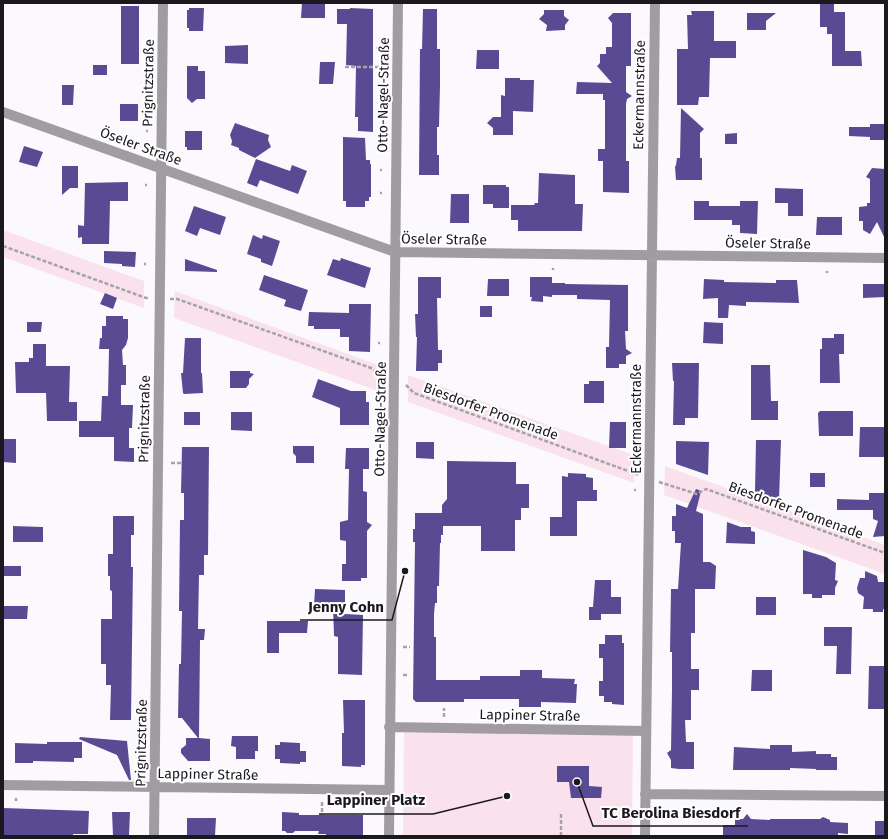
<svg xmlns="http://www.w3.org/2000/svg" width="888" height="839" font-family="'Fira Sans',sans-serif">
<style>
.green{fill:#fae2ed}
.building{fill:#584b94}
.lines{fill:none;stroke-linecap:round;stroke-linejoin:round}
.path{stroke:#a6a3a8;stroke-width:2.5;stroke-dasharray:4 2;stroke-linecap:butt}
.street{stroke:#a19ca1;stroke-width:10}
.labels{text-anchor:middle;stroke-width:4;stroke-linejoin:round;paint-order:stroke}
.street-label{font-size:14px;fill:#1c191e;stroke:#fff}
.leader{fill:none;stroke:#1c191e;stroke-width:1.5}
.callout-dot{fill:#1c191e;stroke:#fff;stroke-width:1.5}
.callout-label{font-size:15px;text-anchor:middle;font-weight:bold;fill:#1c191e;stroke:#fff;stroke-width:4;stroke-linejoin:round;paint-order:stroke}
</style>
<rect width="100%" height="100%" fill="#fcf9fe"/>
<path class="green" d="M3 230 144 281V308L3 257Z
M175 291 378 365V391L174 318Z
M408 375 634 455V483L408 402Z
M665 466 885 545V574L664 495Z
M404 730 633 735 632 836H403Z"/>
<path class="building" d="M302 3H325V18H301Z
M820 3H834V12H845V51H861L862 66H832V34H827V27H820Z
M121 6H139V64H121Z
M189 8H204L203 31H189V28H187V10H189Z
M350 8 373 9V132L358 131V117H355L356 66 346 65 347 24H337V9H350Z
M423 9H437V49H440V85L439 127H437V155H439V175H419L420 49H422Z
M544 10H564V16L569 20 565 25V30L546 31 547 25 539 19 544 14Z
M691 11H714V41H736V58H710L709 97H699L698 105H677V49H688L687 15H692Z
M613 13H631V66H626V92L632 96 627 99 626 104V161H629V193L603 192V161H598V149H605V100H603V94H576L577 82 612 83 597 66 600 63V54H606V47H612V23L608 18Z
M747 13H776L766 21V30H747Z
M248 45V64L225 63V46Z
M477 50H499V69H476Z
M320 62H335L333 84H319Z
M93 65H107V75H93Z
M187 66H198V71H205V99H197L192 103 187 98Z
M505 78H520V80H534L533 112 513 111V135H493V128L487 123 493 117H501V95L505 96Z
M62 85H74L73 105H62Z
M120 104H138V121H120Z
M681 108 704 129 700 133V158H702V180H676L675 167 676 165 677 158H680Z
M235 123 269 135 268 140 271 147 255 158 239 150V148L231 145 232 141 230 135Z
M870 124H885V140H870V137L849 136V127H870Z
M185 131H202V150H187V147H185Z
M737 133V144H725V134Z
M343 137 365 138 366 160H370V164H371V197H369V201H365V207H346V201H343Z
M24 146 43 152 37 167 19 162Z
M256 159 290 171 292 165 307 171 298 194 260 180 257 187 247 183Z
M62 166H78V188H70L62 195Z
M872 168 885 169V239L877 222 870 234 863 230V221H859V207L867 206V203H870V179L866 177Z
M539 173 575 175V204H583L582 231H518V220H511V205H534L535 203H538Z
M128 182V201H110L109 244H82V237L78 238V225L84 226 85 183Z
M483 185H506V187H509V208H493V204H483Z
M775 188 803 189V216H788V203H775Z
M451 194H469V223H450Z
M694 201H709V206H740V201H758L757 234 740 233V225H732V220H694Z
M194 206 226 217 220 235 200 228 197 236 185 231Z
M817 217H842V235H816Z
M253 235 262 239 263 235 280 241 272 266 261 262V259L247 254Z
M104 251 136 252 135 267 122 266V264L104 263Z
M341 258 371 268 365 288 327 275 333 259 340 261Z
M185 259 217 270V272L185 271Z
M264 275 308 290 301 311 284 306 286 300 259 290Z
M418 277H441V298H437L438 350H442V363H438V371H416L417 337H416L415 314H418Z
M530 277H552V283H565V284L628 285V331H625L626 349 632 353 626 356V364H619V368H606V347H609L610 300 577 299V295H552V297L543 296V302L531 301 532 297H530Z
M488 279H509V296H487Z
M704 279 724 280V282L776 283V280H797L799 303 746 302V306L729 305 728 318H718V298L703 299Z
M863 284H885V297L863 298Z
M105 293 117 298 113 309 100 304Z
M349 304H371L370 352 349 351V337H340V329H314V326H308L309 312 349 313Z
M480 306H492V317H480Z
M106 316H123V319H128V338L126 345 122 350 123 365H126V385H121V405H133L132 428H129V448H134V462L114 461V437H79V421H101L102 396H108L109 349H99L100 338H102V326H106Z
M27 322H42L41 332H27Z
M704 322 723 323V344L703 343Z
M834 334H844V354H839L840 383H820V349H822V338H834Z
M185 338H201V373H202L203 393 184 394 183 393 181 373H183Z
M33 344H46V366H70L69 402H77V421H47L46 393H16L15 362H29V358H33Z
M672 363H699L698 418H685V425H673L674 381H673Z
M751 365H770L771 401H778V420H751Z
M230 371H250V373L254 374 249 379V384L246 388H230Z
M318 379 351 391H366V402H369V425H340V408L312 397Z
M589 381H604V403H584V384H589Z
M820 411H853V436H819L818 413Z
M184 412H200V425H184Z
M231 412H252V431L231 430Z
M610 422H626V448H609Z
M860 427H885V457H859Z
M3 439H16V463L3 462Z
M756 440H781L779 501 755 492Z
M676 441 709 442 708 475 676 464Z
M416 442H434V459L416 458Z
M293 446H314V463H296V456L293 453Z
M182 447H209L208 555H204V575H199L198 629H205L204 640H200L199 738 210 739V761H188L181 753V749L186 745V738H198L182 718H178L179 664H181L182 611H179L180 520H184V493H181Z
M346 448H369V469H363V491L367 492V522L372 525 367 531V578H361V581H342V564H346V541L340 540V522L348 520 349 469H345Z
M447 461 516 462V484H529V508H521V520H515V551H481V526H443V535H441V543H440L439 586H437V603H435L434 614V637H436V680H480V676H520V670H542V678L575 679 574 684H577L576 703 541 702V707H519V699H464V702H416L413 699 415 542H413V529H415V513H442V505L447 499Z
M568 473 586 474V477L593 478V490H597V501H577V536H550V517H562V476L568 477Z
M810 473H825V487H810Z
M696 489 701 491 696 511 703 514V562H710L716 566 715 589H695V633H691V669H699V690H691V720H685L686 742H694V769H679L671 768V760L667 753 671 750 672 690V652H670L671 589H678L681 543H675V531H672V516H676V504L687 508Z
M869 493H885V536L873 537 878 521 873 519V510H837V499L869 500Z
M113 516H134V535H131V567H133L131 720H110L111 685H106V664H101V619H112V591L110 590V576H108V554H113Z
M727 522 741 527H751V531L755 532V544L726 543Z
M13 526 43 527V542H13Z
M803 550 826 557 836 563 835 580 838 581 835 588V595H822V598H812V594H803Z
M3 566H21V576H3Z
M865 571 877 576 878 582H885V609H883V612H873V609H863L864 597 858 593 857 588 860 578H865Z
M595 580H611V597H621V614H601V620H589V607H593Z
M315 589 345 590V614L363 615 362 675 338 674V637L334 636 333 606H314Z
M756 597H776V615H756Z
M3 606H28L27 619H3Z
M267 621H308L307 633H279V653H267Z
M824 627H852L851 674H836L837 646H824Z
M605 635H622V643H624V705L612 704V702H604V696H599V681H603V658H599V644H605Z
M869 666H885V709H868Z
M752 670H772V691H751Z
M343 700H365V765H361V767L342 766V733H344Z
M232 736H258V751H255V759H236V747L231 746Z
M80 737 127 741 131 780H129L117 755 79 739Z
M47 742H82V758H74V762L33 761V763H15V743L47 744Z
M280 742 300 743V751H306V762H300V764L280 763V759H275V745H280Z
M770 745H792V752L816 751V754H831V757H837V770H816V769L790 768V770H733L734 747 770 749Z
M557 766H589V786L602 787 601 798H571L569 782H557Z
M3 808 89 811 88 834H73V836H3Z
M112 812H130L129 836H113Z
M282 812 299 813V815H363V835L362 836H326V834H318L319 831H295L293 833H287L285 831H282Z
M747 814 751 819 770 820V819H820L823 817 830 820V822L848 823V834L838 833V836H723V825H735V819H743Z
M187 818H216L215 836H187Z
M875 821H885V836H875Z"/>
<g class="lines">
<path class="path" d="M376 48H384
M345 67H384
M146 131H148
M381 132H383
M380 170H382
M145 185H147
M380 193H382
M3 246 146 298H149
M144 264H146
M553 268V270
M827 271V273
M170 299H177L371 368 383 376
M378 343H380
M406 385 414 393 639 475
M171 463H181
M659 482 697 494 706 489 885 553
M634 490H636
M403 647H410
M403 675H409
M444 717V708
M16 801V798
M322 802V815
M561 836V813"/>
<path class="street" d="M3 112 395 252 885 258
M389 727 646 731
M3 785 388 790
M645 794 885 796
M154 836 163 3
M389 836 398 3
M645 836 655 3"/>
</g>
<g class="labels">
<g class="street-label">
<text transform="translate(148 83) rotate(-89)" y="5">Prignitzstraße</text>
<text transform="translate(383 95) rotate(-89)" y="5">Otto-Nagel-Straße</text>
<text transform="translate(639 95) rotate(-89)" y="5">Eckermannstraße</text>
<text transform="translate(141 146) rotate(20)" y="5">Öseler Straße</text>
<text transform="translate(444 239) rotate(1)" y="5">Öseler Straße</text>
<text transform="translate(768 243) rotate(1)" y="5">Öseler Straße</text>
<text transform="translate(491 411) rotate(20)" y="5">Biesdorfer Promenade</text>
<text transform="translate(144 419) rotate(-89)" y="5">Prignitzstraße</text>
<text transform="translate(380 419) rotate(-89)" y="5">Otto-Nagel-Straße</text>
<text transform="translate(636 419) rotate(-90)" y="5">Eckermannstraße</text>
<text transform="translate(796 510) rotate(20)" y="5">Biesdorfer Promenade</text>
<text transform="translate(530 715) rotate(1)" y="5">Lappiner Straße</text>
<text transform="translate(141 743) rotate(-89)" y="5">Prignitzstraße</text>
<text transform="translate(208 774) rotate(1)" y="5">Lappiner Straße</text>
</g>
</g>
<path class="leader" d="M405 571L392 620H300M507 796L433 814H319M577 782L593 826H748"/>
<g class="callout-dot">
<circle cx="405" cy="571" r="4"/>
<circle cx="507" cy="796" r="4"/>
<circle cx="577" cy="782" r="4"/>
</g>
<g class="callout-label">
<text x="346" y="612">Jenny Cohn</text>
<text x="376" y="805">Lappiner Platz</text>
<text x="671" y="818">TC Berolina Biesdorf</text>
</g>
<rect width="888" height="839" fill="none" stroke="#1c191e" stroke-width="8"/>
</svg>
